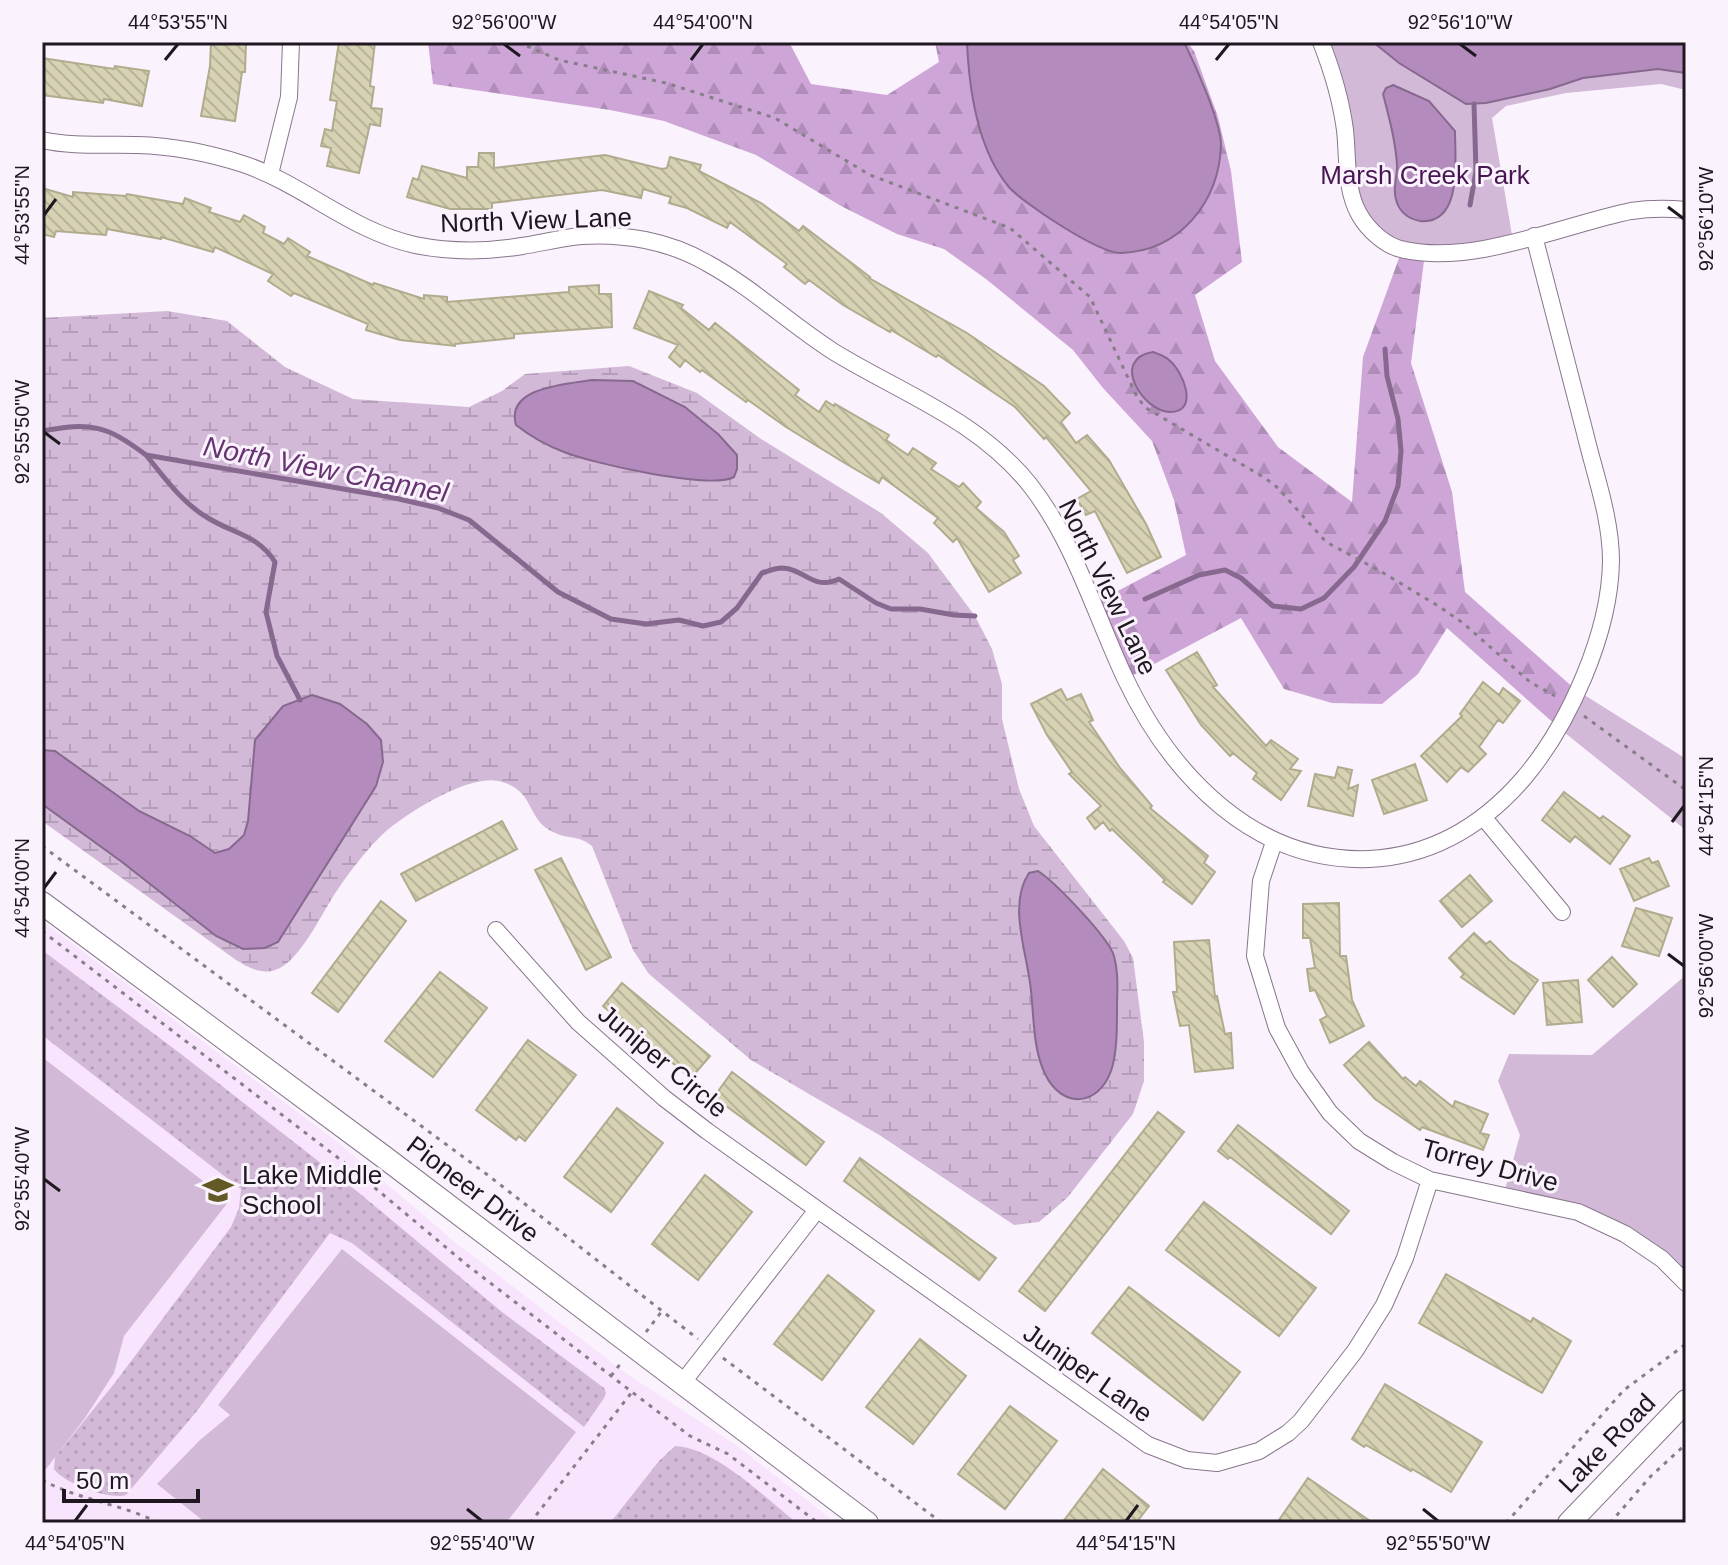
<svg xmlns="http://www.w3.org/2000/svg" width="1728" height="1565" font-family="Helvetica,sans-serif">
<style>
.built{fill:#f9e4fd}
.grass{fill:url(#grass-dots)}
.forest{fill:url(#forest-firs)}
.wetland{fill:url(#wetland-marsh)}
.green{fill:#d3b9d8}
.water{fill:#b38bbc;stroke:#87688e;stroke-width:2}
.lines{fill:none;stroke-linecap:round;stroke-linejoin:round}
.stream{stroke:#87688e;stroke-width:5}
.building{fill:url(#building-back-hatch);stroke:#b1ab8e;stroke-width:2}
.street-casing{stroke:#89768d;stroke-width:18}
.secondary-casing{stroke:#89768d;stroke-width:24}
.path{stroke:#867e88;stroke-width:3;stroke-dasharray:4 6;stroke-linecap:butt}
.street{stroke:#fff;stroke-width:16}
.secondary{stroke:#fff;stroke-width:22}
.ticks{fill:none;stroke:#1f1821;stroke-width:3}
.labels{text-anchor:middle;stroke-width:6;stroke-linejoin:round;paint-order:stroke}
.park-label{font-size:26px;fill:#471551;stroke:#faf2fc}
.street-label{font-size:26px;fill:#1f1821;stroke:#faf2fc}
.poi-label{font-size:26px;fill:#1f1821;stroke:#faf2fc;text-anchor:start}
.water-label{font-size:28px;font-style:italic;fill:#653370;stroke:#faf2fc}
.neatline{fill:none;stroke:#1f1821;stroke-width:3}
.ticks-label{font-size:20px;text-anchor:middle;fill:#1f1821}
</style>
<defs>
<pattern id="grass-dots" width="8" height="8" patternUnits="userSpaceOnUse" patternTransform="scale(2)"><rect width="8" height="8" fill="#d3b9d8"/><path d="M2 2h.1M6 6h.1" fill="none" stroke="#b59eb9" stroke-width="1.8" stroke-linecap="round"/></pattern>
<pattern id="forest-firs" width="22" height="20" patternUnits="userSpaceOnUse" patternTransform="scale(2)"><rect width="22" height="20" fill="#cea5d7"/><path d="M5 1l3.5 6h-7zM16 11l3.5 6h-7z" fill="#b08db8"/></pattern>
<pattern id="wetland-marsh" width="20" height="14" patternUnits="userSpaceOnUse" patternTransform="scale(2)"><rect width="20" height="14" fill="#d3b9d8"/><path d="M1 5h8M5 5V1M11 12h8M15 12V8" fill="none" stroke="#b59eb9"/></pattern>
<pattern id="building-back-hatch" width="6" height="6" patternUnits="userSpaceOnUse" patternTransform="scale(2)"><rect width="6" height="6" fill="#d7d2b4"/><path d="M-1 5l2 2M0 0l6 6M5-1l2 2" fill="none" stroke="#b8b49a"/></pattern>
</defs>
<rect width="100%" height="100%" fill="#faf2fc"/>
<path class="built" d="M42 921 335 1140 456 1243 627 1374 736 1445 836 1523H42Z"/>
<path class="grass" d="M42 950 181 1054 358 1192 502 1312 604 1388 606 1393 604 1398 584 1427 352 1243 330 1233 197 1411 126 1495C108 1500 65 1484 54 1469L55 1457 117 1380 231 1227 239 1208 241 1189 42 1035Z
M675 1446C716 1448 765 1498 797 1523H610L659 1461Z"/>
<path class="forest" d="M428 42H789L811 84 887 95 939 62 935 42H1187L1194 51 1218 117 1231 171 1242 262 1195 295 1215 361 1278 447 1352 502 1363 357 1402 250 1425 253 1411 363 1452 492 1465 592 1576 690 1686 759V830L1558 727 1447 628 1418 674 1382 704 1332 703 1284 689 1241 618 1126 679 1093 604 1186 555 1174 500 1152 441 1103 388 1073 350 986 279 944 249 897 234 841 206 756 155 664 121 610 110 433 84Z"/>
<path class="wetland" d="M167 311 227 321 285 367 353 399 469 407 502 391 525 374 629 366 697 393 761 439 881 513 928 553 975 616 992 649 1002 684V719L1019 789 1034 826 1124 941 1133 958 1144 1042V1081L1133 1114 1067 1198 1039 1222 1014 1225 881 1136 751 1060 649 974 633 950 592 846C577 834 569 840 553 832 525 819 536 789 498 781 467 775 407 813 384 833 368 848 350 871 338 889 323 910 300 963 275 970 260 975 248 967 236 960L42 821V318Z"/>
<path class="green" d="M1321 42H1686V90L1661 84 1566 93 1506 106 1492 118 1513 241 1402 250 1365 224Z
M1576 690 1686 759V830L1558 727Z
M1686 975V1283L1625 1234 1503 1197 1520 1135 1498 1081 1509 1054 1592 1055Z
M42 1057 229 1201 124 1336 114 1373 85 1418 46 1469 42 1466Z
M342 1249 576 1432 506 1523H206L157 1484 200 1440 230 1415 218 1405Z"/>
<path class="water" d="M967 42H1184C1195 64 1221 122 1221 145 1219 202 1180 251 1121 253 1100 254 1022 203 1008 186 977 148 969 89 967 42Z
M1373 42H1686V73L1658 69 1583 78 1550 89 1486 103 1466 104 1399 63Z
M1393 85 1429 101 1455 131C1455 159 1463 225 1420 221 1409 219 1401 213 1397 203 1392 191 1397 179 1397 166 1396 143 1389 117 1383 94L1386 88Z
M1153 352C1158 354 1165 356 1169 360 1183 371 1200 412 1170 412 1144 412 1109 359 1153 352Z
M592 380 633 381 685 407 718 434 737 455V469L734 477C710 490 591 463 564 452 548 446 530 436 516 425 505 387 567 384 592 380Z
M312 695 340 704 367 724 381 740 383 762 376 786 278 942 265 948 243 949 216 936 122 862 42 804V750L55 751 139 811 190 836 215 853 229 849 244 835 248 821 255 740 283 706Z
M1038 871C1055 882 1109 938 1114 956 1119 974 1117 992 1117 1010 1117 1029 1117 1054 1111 1071 1098 1107 1062 1109 1045 1074 1033 1049 1034 1018 1031 991 1028 955 1007 905 1029 873Z"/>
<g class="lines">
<path class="stream" d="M1470 205 1476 171 1474 104
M42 431C91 422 106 425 146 455L390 497 438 508 469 520 558 592 611 619 646 624 679 620 703 626 721 622 737 608 762 573C769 571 775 568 782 568 806 569 812 591 839 579L876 603 891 609H920L954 615 975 616
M146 455C164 477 182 503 208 518 234 534 258 535 275 562L266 612 277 656 300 700
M1145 599 1199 575 1225 570 1241 578 1273 606 1301 609 1324 598 1354 567 1385 521 1398 486 1401 451 1398 419 1387 376 1385 349"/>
</g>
<path class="building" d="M211 42H246L245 72H242L235 121 201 116 210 66Z
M339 42H375L370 86 374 87 371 108 382 109 380 126 370 124 359 173 327 166 331 148 321 146 325 129 332 131 337 101 330 100Z
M42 58 114 69 115 66 149 71 142 106 104 99 103 103 42 95Z
M479 153H494V168L605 155 662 169 667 168 670 157 701 165 699 171 761 203 799 231 803 226 870 277 869 278 967 333 1044 386 1070 413 1061 422 1076 443 1087 435 1109 460 1146 524 1161 557 1127 573 1095 511 1086 515 1077 499 1091 491 1046 437 1044 439 1015 407 938 355 936 357 891 330 890 332 843 305 809 280 805 284 784 267 787 264 730 222 727 228 687 208 669 203 671 197 643 189 641 198 602 190 492 203V209H450L407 197 413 178 418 180 422 166 467 178V167H478Z
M42 188 73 197V192L126 196 127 194 183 204 185 198 211 208 209 212 240 222 244 215 265 227 263 233 284 244 288 238 310 252 307 256 373 285 374 283 424 299V295L447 297V302L569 292V287L599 285V294H611L612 327 514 334V338L455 344V346L400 340 366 330 368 324 294 293 291 296 268 281 273 274 215 247 213 252 161 237V239L107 229 106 235 56 231 54 237 42 234Z
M649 291 683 305 681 308 709 330 715 323 799 390 795 395 819 412 826 401 834 406 835 404 889 435 886 440 908 455 913 448 936 463 931 469 959 487 963 483 981 502 976 508 1004 532 1019 556 1013 560 1021 573 989 592 957 538 953 542 934 523 938 518 882 477 879 483 843 462 786 427 748 400 746 402 702 370 700 372 685 360 680 367 669 357 678 345 634 328Z
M1197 652 1217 685 1213 687 1266 746 1271 740 1298 759 1290 769 1301 771 1281 800 1253 779 1257 773 1233 753 1230 756 1201 725 1166 670Z
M1483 682 1499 695 1503 688 1520 701 1503 723 1498 720 1479 747 1486 754 1468 772 1461 767 1447 782 1421 756 1462 716 1460 714Z
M1061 689 1067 700 1081 694 1093 720 1089 722 1120 768 1152 806 1150 808 1208 856 1204 863 1215 872 1192 904 1163 882 1165 880 1112 829 1110 831 1103 822 1095 829 1087 818 1101 806 1069 774 1072 772 1047 735 1031 704Z
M1415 764 1427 800 1384 814 1372 780Z
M1338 767 1352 770 1348 789 1358 785 1353 816 1308 806 1315 774 1335 778Z
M1564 792 1600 819 1603 816 1630 836 1610 864 1575 836 1570 842 1542 820Z
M502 821 517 849 416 901 401 874Z
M561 858 611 957 586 970 535 870Z
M1649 858 1652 863 1658 861 1669 886 1634 901 1620 869Z
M1470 875 1492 901 1462 927 1440 901Z
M381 901 406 921 338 1012 312 993Z
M1339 903 1340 956H1346L1352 1000 1364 1026 1330 1043 1320 1020 1327 1016 1315 990 1310 991 1307 969 1315 968 1310 938H1303V904Z
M1636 908 1672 918 1659 956 1622 946Z
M1474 933 1486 944 1490 941 1509 960 1538 980 1514 1014 1461 977 1464 974 1449 958Z
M1209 940 1215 997 1217 996 1225 1034 1231 1033 1233 1068 1195 1072 1189 1025 1180 1026 1173 992H1177L1174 942Z
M1612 957 1637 984 1613 1007 1588 980Z
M440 972 487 1008 433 1077 385 1041Z
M1578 980 1582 1022 1547 1025 1543 983Z
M622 983 710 1056 691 1078 603 1006Z
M528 1040 576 1075 525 1141 519 1136 516 1140 476 1110Z
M1369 1042 1403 1079 1405 1077 1416 1086 1420 1081 1453 1107 1455 1101 1488 1114 1480 1133 1489 1135 1483 1150 1422 1127 1420 1130 1375 1099 1344 1065Z
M732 1072 824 1142 806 1165 714 1097Z
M617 1108 663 1143 611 1212 564 1177Z
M1158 1112 1184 1132 1045 1311 1019 1291Z
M1238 1125 1349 1211 1331 1234 1230 1157 1228 1159 1218 1151Z
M860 1158 996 1258 979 1280 844 1181Z
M705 1175 752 1212 698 1280 652 1244Z
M1204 1202 1316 1288 1279 1336 1166 1250Z
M1446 1274 1531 1322 1533 1318 1571 1341 1542 1393 1419 1323Z
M828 1275 874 1311 822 1380 774 1344Z
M1129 1287 1240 1372 1203 1420 1092 1333Z
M920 1339 966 1376 913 1444 866 1407Z
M1385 1384 1482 1442 1451 1492 1412 1469 1411 1471 1366 1445 1364 1447 1352 1439Z
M1010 1406 1057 1441 1005 1509 958 1474Z
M1103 1469 1149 1506 1136 1523H1062Z
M1308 1478 1373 1523H1277Z"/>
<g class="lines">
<g class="street-casing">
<path id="street" d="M1321 42C1332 70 1341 100 1345 130 1348 157 1345 189 1359 214 1368 230 1386 247 1405 250 1474 265 1563 225 1631 211 1650 208 1668 208 1686 210
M42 140C73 147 105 144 137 145 173 146 209 153 243 164 303 184 351 231 415 245 450 252 486 252 522 246 541 243 561 238 581 236 624 233 669 241 707 263 753 288 790 324 834 352 903 394 978 420 1030 485 1074 541 1095 614 1125 678 1171 775 1254 863 1369 859 1432 856 1482 826 1523 779 1569 725 1610 633 1611 561 1611 518 1595 475 1585 433 1568 367 1551 302 1534 236
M270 174 289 97 291 42
M1484 818 1562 912
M1274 842 1261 881 1255 956 1277 1028 1301 1072 1330 1113 1359 1141 1393 1162 1430 1180 1578 1212 1625 1234 1662 1259 1686 1283
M496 930 578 1022 664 1098 707 1131 1148 1445 1187 1460 1217 1463 1259 1451 1288 1433 1301 1421 1355 1351 1384 1305 1405 1258 1430 1180
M683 1382 817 1210"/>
</g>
<g class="secondary-casing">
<path id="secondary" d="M42 903 384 1157 867 1523
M1569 1523 1686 1401"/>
</g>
<path class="path" d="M518 42 559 60 666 83 775 118 870 175 1010 228 1090 297 1137 397 1146 408 1265 478 1278 488 1326 542 1380 571 1440 607 1463 623 1530 682 1555 696
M1584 716 1686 790
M42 846 489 1176 698 1339
M42 931 350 1167 467 1265 632 1392 690 1436 728 1454 818 1523
M646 1332 662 1311
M723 1358 942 1523
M611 1376 621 1363
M42 1480C79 1500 122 1504 159 1523
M530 1523 632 1392
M1506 1523 1624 1390 1686 1344
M1610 1523 1651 1476 1686 1444"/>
<use href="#street" class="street"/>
<use href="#secondary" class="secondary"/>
</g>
<path class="ticks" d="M504 44 520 56M1460 44 1476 56M165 60 178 44M691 60 703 44M1216 60 1229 44M1668 207 1684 219M44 215 56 199M44 432 60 444M1672 822 1684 806M44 888 56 872M1668 954 1684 966M44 1179 60 1191M467 1509 482 1521M1423 1509 1438 1521M75 1521 87 1505M1126 1521 1138 1505"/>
<defs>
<g id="school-bare" transform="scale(2.4)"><path d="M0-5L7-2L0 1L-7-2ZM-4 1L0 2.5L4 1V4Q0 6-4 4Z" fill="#635926" stroke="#faf2fc" stroke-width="2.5" paint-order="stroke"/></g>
</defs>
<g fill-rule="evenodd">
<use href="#school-bare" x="218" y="1190"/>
</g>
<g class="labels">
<g class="park-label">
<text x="1425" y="184">Marsh Creek Park</text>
</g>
<g class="street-label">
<text transform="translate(536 220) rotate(-2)" y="9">North View Lane</text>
<text transform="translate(1108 587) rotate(64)" y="9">North View Lane</text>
<text transform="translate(663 1061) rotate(40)" y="9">Juniper Circle</text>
<text transform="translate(1490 1165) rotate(15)" y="9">Torrey Drive</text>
<text transform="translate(473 1189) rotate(37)" y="9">Pioneer Drive</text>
<text transform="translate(1088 1373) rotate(35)" y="9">Juniper Lane</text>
<text transform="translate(1607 1443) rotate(-46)" y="9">Lake Road</text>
</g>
<g class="poi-label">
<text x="242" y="1184">Lake Middle<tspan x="242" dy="30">School</tspan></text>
</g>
<g class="water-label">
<text transform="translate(326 469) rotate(11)" y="10">North View Channel</text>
</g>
</g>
<rect width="1728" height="1565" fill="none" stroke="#faf2fc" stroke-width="88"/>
<path d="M64 1489v12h134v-12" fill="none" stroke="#1f1821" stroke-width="4"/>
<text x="76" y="1489" font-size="24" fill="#1f1821" stroke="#faf2fc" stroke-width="6" paint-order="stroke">50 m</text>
<rect x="44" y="44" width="1640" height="1477" class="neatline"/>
<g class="ticks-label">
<text x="178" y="29">44°53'55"N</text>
<text x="504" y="29">92°56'00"W</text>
<text x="703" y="29">44°54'00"N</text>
<text x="1229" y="29">44°54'05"N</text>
<text x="1460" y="29">92°56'10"W</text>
<text transform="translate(22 215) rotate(-90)" y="7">44°53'55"N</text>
<text transform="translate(1706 219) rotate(-90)" y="7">92°56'10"W</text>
<text transform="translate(22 432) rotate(-90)" y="7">92°55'50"W</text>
<text transform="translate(1706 806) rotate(-90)" y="7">44°54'15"N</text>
<text transform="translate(22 888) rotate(-90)" y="7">44°54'00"N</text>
<text transform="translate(1706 966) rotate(-90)" y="7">92°56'00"W</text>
<text transform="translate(22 1179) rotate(-90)" y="7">92°55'40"W</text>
<text x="75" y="1550">44°54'05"N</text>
<text x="482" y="1550">92°55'40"W</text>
<text x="1126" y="1550">44°54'15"N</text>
<text x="1438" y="1550">92°55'50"W</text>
</g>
</svg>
